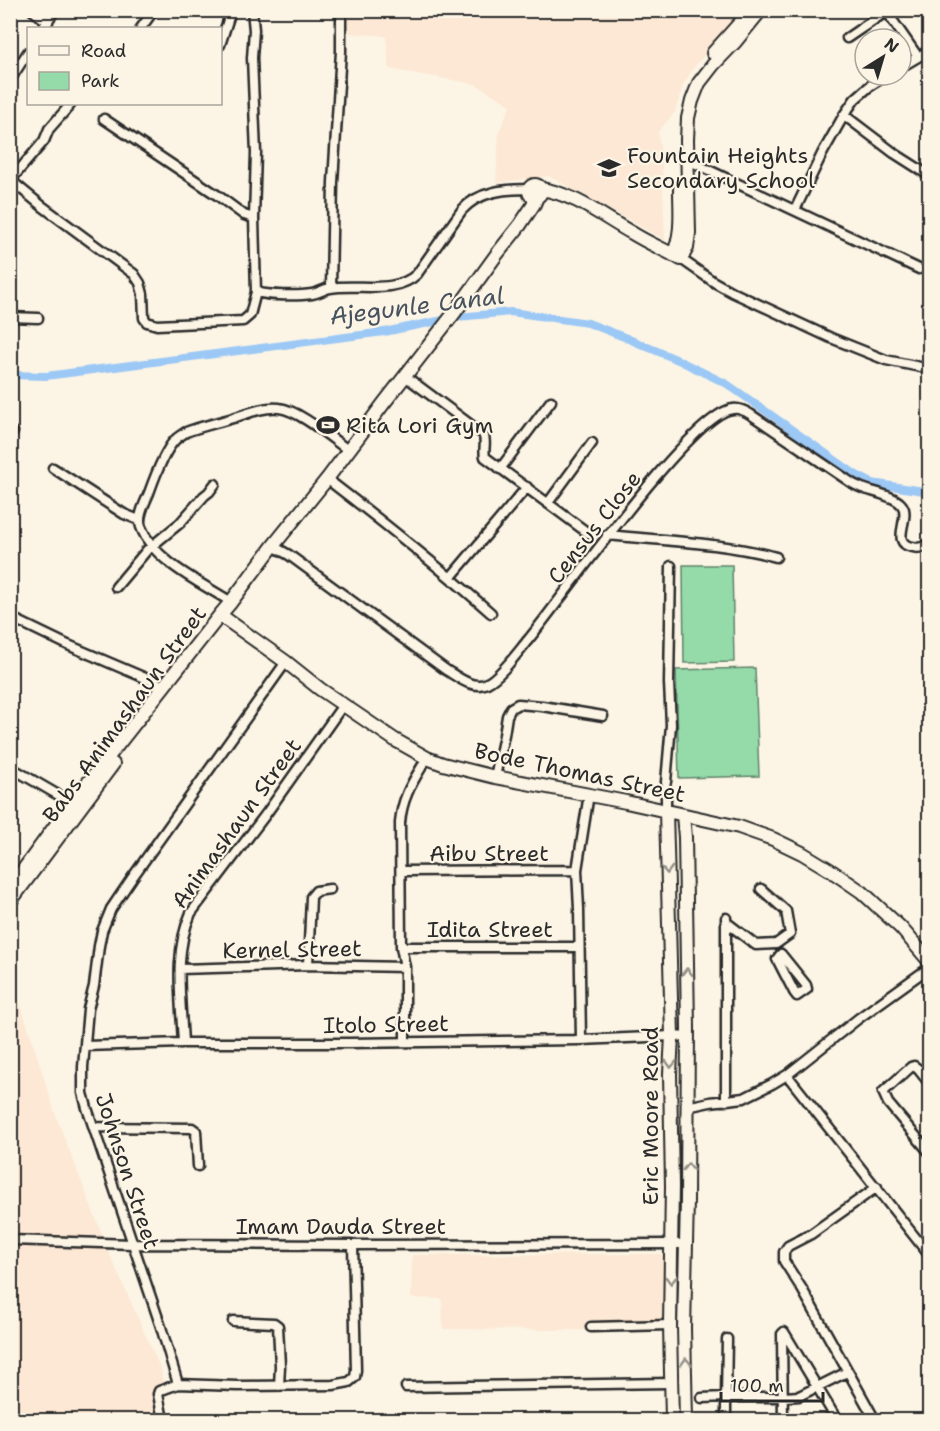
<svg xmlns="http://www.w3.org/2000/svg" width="940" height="1431" font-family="'Shantell Sans',sans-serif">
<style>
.built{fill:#fce8d4}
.green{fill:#94dba9;stroke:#60836a;stroke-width:1.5}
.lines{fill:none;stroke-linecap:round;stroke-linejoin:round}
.canal{stroke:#9cc8f6;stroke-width:8}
.street-casing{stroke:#2b2b2b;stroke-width:13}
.secondary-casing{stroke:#2b2b2b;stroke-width:16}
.street{stroke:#fcf5e5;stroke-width:8}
.secondary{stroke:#fcf5e5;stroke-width:12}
.oneway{stroke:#949088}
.labels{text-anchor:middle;stroke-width:4.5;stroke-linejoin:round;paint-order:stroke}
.poi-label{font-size:22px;fill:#2b2b2b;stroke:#fcf5e5;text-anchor:start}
.street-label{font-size:22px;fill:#2b2b2b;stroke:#fcf5e5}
.water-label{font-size:24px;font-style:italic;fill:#47525e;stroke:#fcf5e5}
</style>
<rect width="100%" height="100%" fill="#fcf5e5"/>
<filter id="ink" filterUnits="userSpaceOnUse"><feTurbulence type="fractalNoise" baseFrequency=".0167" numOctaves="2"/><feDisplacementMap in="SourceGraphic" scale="12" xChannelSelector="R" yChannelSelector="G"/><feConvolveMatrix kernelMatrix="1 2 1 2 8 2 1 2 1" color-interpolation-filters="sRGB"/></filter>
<g filter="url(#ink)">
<path class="built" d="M726 10 737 19 694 67 683 85 675 112 658 132 662 160 665 240 549 176 496 183 499 131 511 105 475 84 389 69 386 36 349 33 347 11Z
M10 970 56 1116 110 1255 161 1370 168 1420H11Z
M664 1254 662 1331 443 1329 442 1299 411 1298 412 1255Z"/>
<path class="green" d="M683 565H732L734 662 684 663Z
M755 668 759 776 679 778 676 670Z"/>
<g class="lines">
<path class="canal" d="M10 375 46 376 384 332 458 317 511 312 588 323 624 337 678 360 727 384 855 474 872 483 930 492"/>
<g class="street-casing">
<path id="street" d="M32 10 48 22
M887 10 893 21 918 57 930 50
M43 28 55 10
M141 28 154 10
M847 38 887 11
M220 45 229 17
M901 67 918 57
M10 80 28 52
M71 104 49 129 44 141 15 175 13 179 14 183 42 206 134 274 140 283 143 294 144 318 147 322 157 325 243 321 250 315 256 292 254 218 256 153 252 58 254 30 252 10
M844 115 894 153 930 176
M104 119 217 195 244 215 254 218
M679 156 919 269
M795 210 822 154 844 115 855 99 871 85 887 75
M681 259 714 282 732 292 831 338 886 360 930 369
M331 288 333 182 341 51V10
M256 292C269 296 299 296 312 294 319 293 324 289 330 288 357 283 395 295 417 274L462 210C479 191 505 189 530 189
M10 317 38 318
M405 376 483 434C487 441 483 448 485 457L588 533
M10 437 13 432
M53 468 124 514 139 520
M500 469 551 401
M327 479C383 522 438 566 491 613
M548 503 592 443
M607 535C664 541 721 542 776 557
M273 546 289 555 446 670C458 677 473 690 487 683 500 677 518 652 528 640 560 602 692 412 733 409 739 408 745 411 750 414L846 479C851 483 857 486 862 488 873 492 894 496 901 504 913 516 888 544 913 547 920 549 924 547 930 542
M451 577 527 487
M116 587 147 550 180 523 204 496 209 492 215 484
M231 602C202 583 154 562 141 527 137 517 145 503 149 493 154 479 165 450 175 440 178 437 183 434 186 432 199 427 213 424 226 420 242 416 261 406 279 408 299 410 331 438 348 450
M10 617 68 645 164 686
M10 767 72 803
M495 777 504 735 507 716 511 708 518 704 542 706 603 716
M666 782 671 725 669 683 671 566
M666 788V811
M401 871 577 870
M726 922 756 945 776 944 790 934 786 911 761 889
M401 947H579
M781 954 806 985 807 989 797 996 794 992 777 959Z
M308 965 311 897 316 891 330 889
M180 969 308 965 405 967
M581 1040 579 909 577 870 589 794
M405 1042V967L401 947 400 823C402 796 414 780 427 758
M183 1043C181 1000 173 953 191 913L266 814 343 705
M85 1046 183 1043H350L581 1040 672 1036 687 1037
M787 1075 930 1256
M930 1084 918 1069 914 1066 911 1067 883 1092 888 1103 930 1153
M726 1101V918
M687 1107 710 1102 744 1098 772 1084 787 1075 859 1018 930 967
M94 1127 192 1128 196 1131 198 1166
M10 1240 132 1244 353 1245 686 1244
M233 1321 274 1323 278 1326 280 1366 279 1386
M591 1327 670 1325
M178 1384 161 1327 87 1108 83 1093V1067L88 1009 94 986 99 946 102 931 111 909 132 878 286 662
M406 1387 671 1383
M702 1398 726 1397 727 1339
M163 1420 158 1394 159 1391 178 1384 237 1386 333 1385 349 1382 355 1377 356 1370 353 1245
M726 1420V1397H784L799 1396 847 1372
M783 1420 782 1334 784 1332 837 1420
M875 1420 802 1289 784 1261V1252L788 1246 811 1234 877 1187"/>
</g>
<g class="secondary-casing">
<path id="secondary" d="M713 53 746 16
M529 191a6 6 0 1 1 12 0a6 6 0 1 1-12 0Z
M541 189C575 194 603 217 632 233 648 243 665 250 681 259L687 248 689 233 687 140 688 118 692 101 699 83 713 65 735 42 761 10
M673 255C683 233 680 213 680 189
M220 615 286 662 320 689 395 740 427 758 443 764 495 777 626 802 739 827 773 839 802 853 830 870 862 892 901 928 930 962
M666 811 672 1036 670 1074 672 1186 670 1325 672 1420
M683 815 685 837 688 1027 687 1201 684 1328 686 1420
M10 888 72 803 220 615 231 602 273 546 327 479 384 403 455 312 497 254 520 225 534 204 537 197
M10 902 113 764"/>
</g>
<use href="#street" class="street"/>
<use href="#secondary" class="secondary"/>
</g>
<defs><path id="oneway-chevron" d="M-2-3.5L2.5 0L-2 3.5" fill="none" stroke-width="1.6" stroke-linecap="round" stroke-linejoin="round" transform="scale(1.5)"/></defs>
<g class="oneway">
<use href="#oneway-chevron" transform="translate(667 870) rotate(88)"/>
<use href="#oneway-chevron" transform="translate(687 972) rotate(-91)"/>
<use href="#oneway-chevron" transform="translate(671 1064) rotate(92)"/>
<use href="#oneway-chevron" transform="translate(688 1167) rotate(-90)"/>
<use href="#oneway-chevron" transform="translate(671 1280) rotate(91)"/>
<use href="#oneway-chevron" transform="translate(686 1362) rotate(-92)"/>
</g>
</g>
<defs>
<g id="school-bare" transform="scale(1.8)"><path d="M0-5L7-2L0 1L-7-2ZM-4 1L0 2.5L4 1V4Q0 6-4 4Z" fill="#2b2b2b" stroke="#fcf5e5" stroke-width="2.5" paint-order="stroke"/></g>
<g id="stadium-bare" transform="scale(1.8)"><path d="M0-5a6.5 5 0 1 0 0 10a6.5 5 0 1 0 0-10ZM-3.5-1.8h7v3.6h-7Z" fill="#2b2b2b" stroke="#fcf5e5" stroke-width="2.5" paint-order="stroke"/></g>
</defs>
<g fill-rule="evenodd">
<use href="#school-bare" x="609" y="168"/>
<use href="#stadium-bare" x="328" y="425"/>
</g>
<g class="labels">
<g class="poi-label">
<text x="627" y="163">Fountain Heights<tspan x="627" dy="25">Secondary School</tspan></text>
<text x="346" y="433">Rita Lori Gym</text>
</g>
<g class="street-label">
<text transform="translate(594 527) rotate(-52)" y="8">Census Close</text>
<text transform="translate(124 714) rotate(-54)" y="8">Babs Animashaun Street</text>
<text transform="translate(580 772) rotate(12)" y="8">Bode Thomas Street</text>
<text transform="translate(236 823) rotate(-54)" y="8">Animashaun Street</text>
<text x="489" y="861">Aibu Street</text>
<text x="490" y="937">Idita Street</text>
<text transform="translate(292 949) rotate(-1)" y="8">Kernel Street</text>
<text transform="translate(386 1024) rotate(-1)" y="8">Itolo Street</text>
<text transform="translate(650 1116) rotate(-90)" y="8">Eric Moore Road</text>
<text transform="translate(128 1171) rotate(72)" y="8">Johnson Street</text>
<text x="341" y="1234">Imam Dauda Street</text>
</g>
<g class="water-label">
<text transform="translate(417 306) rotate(-7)" y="8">Ajegunle Canal</text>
</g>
</g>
<rect width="940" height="1431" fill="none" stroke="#fcf5e5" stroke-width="36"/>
<rect x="18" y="18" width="904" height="1395" fill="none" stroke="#2b2b2b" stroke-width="2" filter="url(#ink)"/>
<rect x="27" y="27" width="195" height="78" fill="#fcf5e5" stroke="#a8a49b" stroke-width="1.5"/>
<rect x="39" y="46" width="30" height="9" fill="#fcf5e5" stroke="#a8a49b" stroke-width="1.5"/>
<text x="81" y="57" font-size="18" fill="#2b2b2b">Road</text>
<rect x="39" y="72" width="30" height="18" fill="#94dba9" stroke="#a8a49b" stroke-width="1.5"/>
<text x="81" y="87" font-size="18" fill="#2b2b2b">Park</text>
<g transform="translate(883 57) rotate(37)"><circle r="28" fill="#fcf5e5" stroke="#a8a49b" stroke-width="1.5"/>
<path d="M0-4.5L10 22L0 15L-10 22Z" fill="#2b2b2b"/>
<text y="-9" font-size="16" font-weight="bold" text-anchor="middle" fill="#2b2b2b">N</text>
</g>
<path d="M721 1392v9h102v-9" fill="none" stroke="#2b2b2b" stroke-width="3"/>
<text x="730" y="1392" font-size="18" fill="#2b2b2b" stroke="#fcf5e5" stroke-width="4.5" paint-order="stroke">100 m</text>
</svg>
